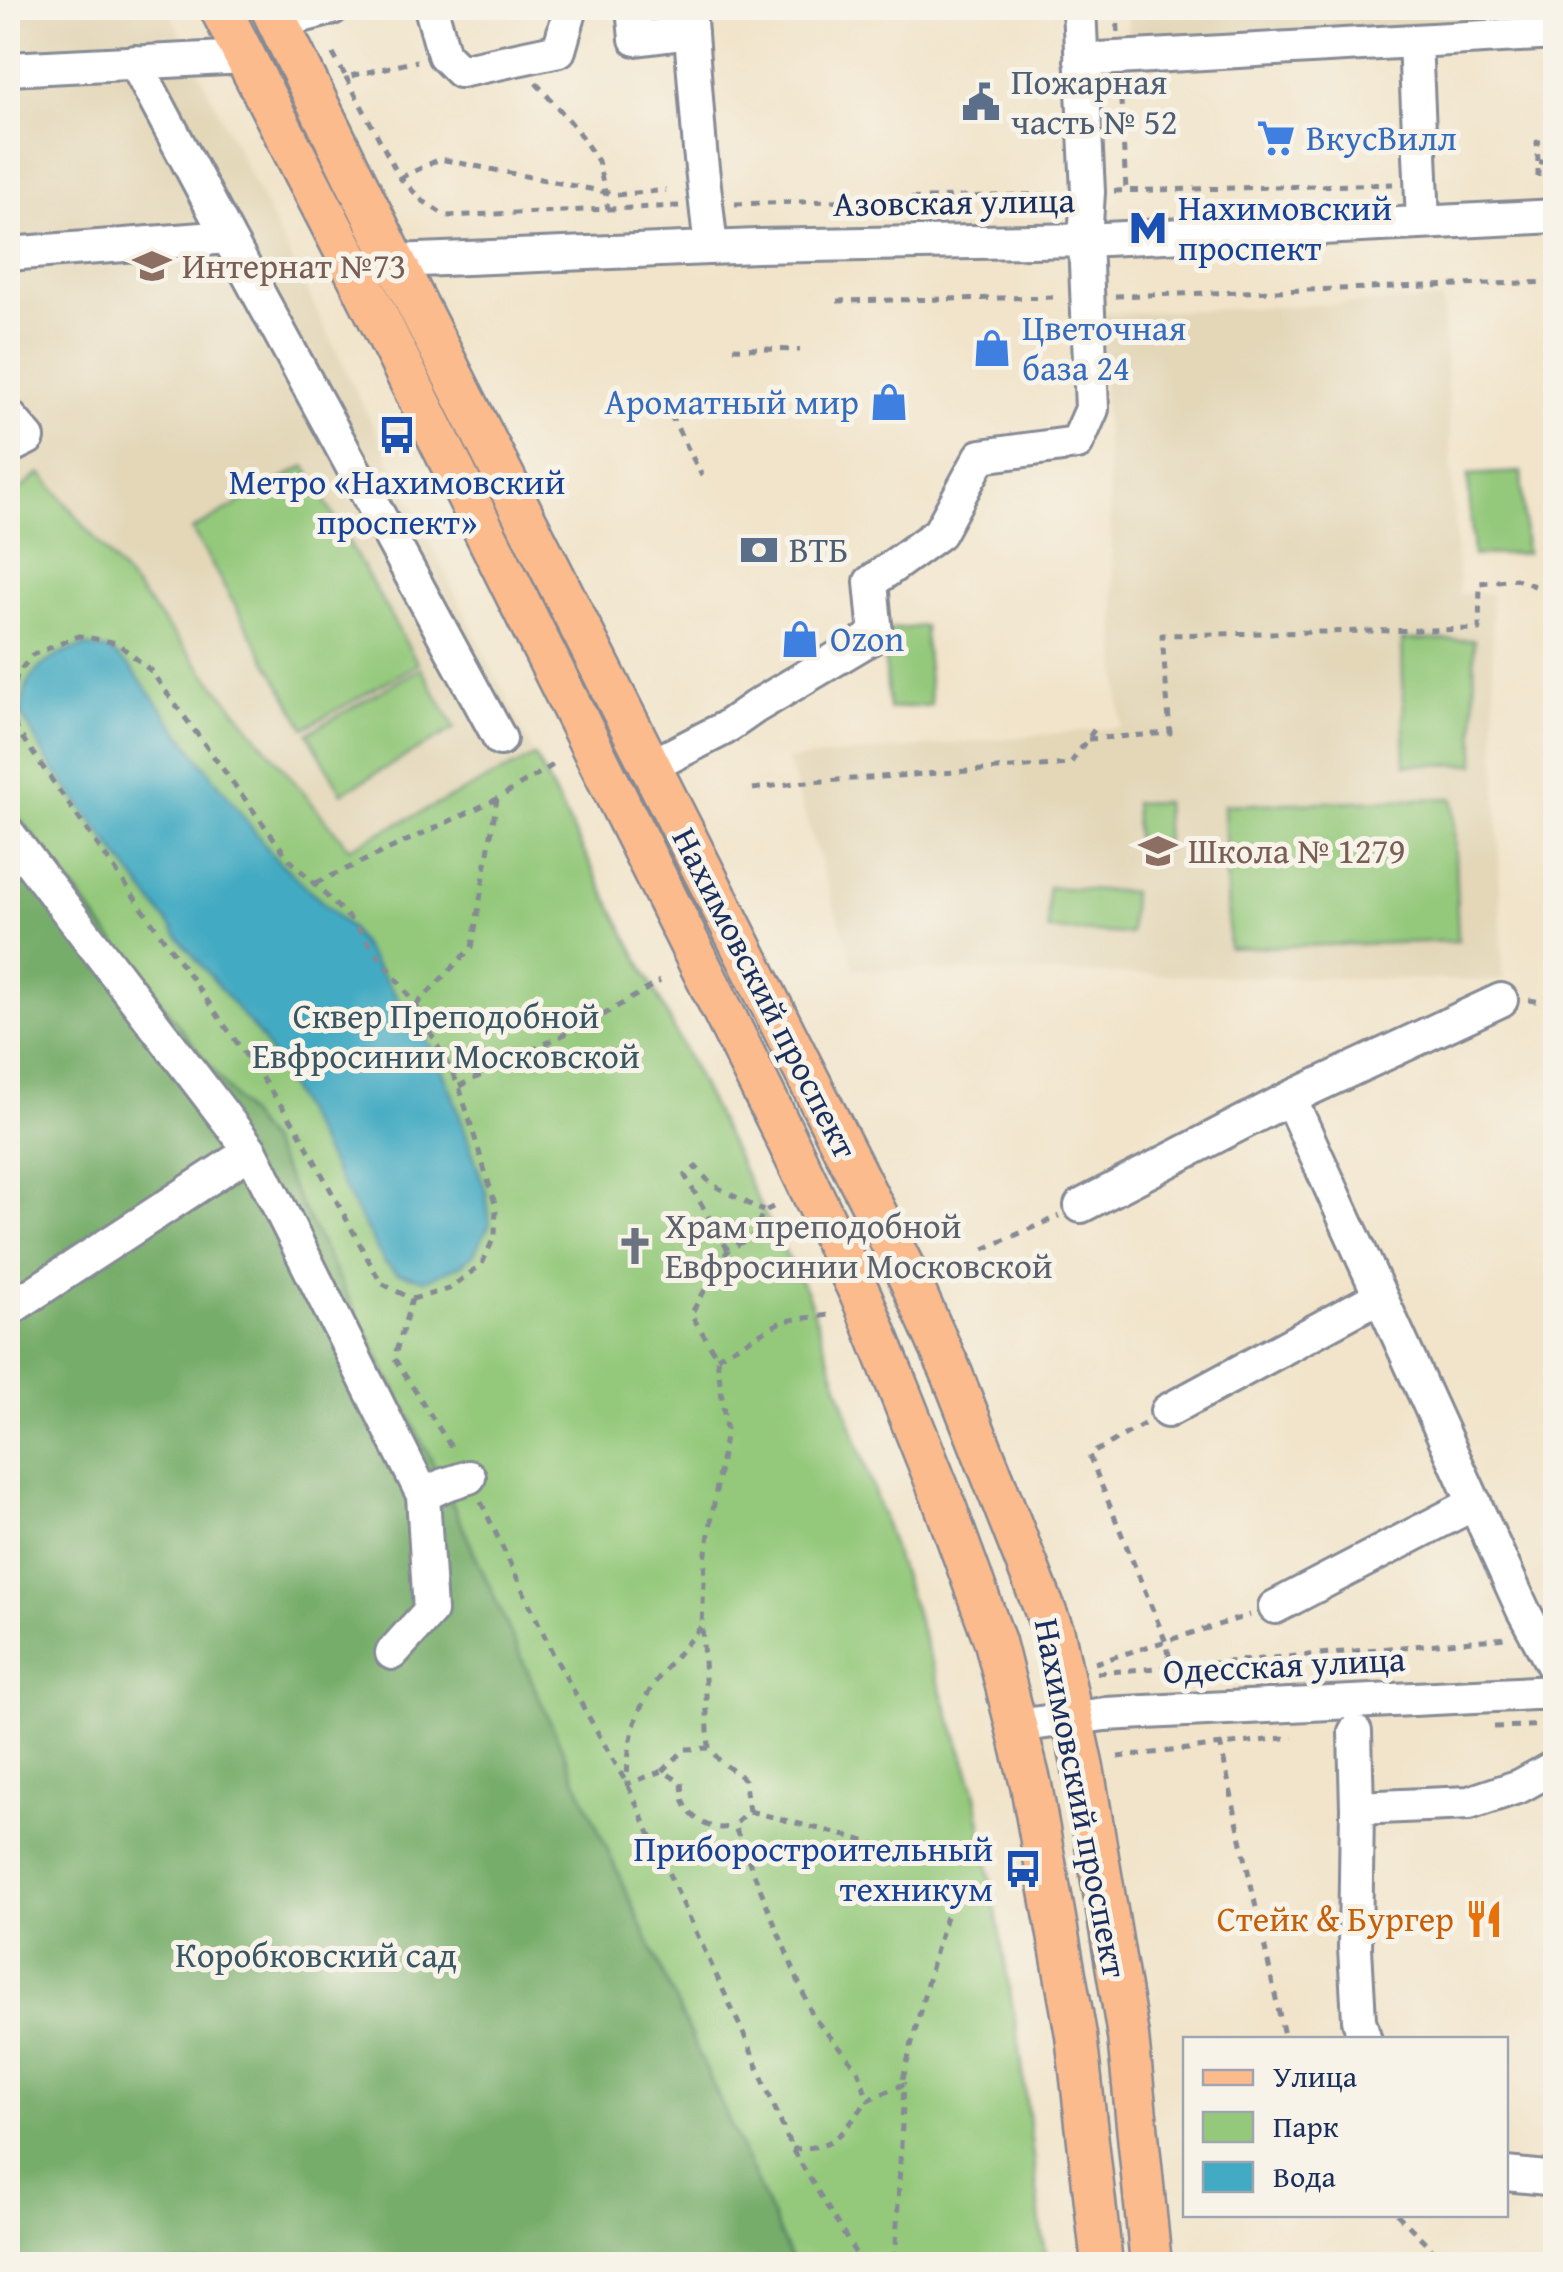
<svg xmlns="http://www.w3.org/2000/svg" width="1563" height="2272" font-family="'Gentium Book Plus',serif">
<style>
.built{fill:#e3d7b8}
.green{fill:#94c97b;stroke:#587c6c;stroke-width:2.5}
.forest{fill:#77ad6b;stroke:#496e64;stroke-width:2.5}
.water{fill:#42aac2;stroke:#2e6c90;stroke-width:2.5}
.lines{fill:none;stroke-linecap:round;stroke-linejoin:round}
.minor-casing{stroke:#868a94;stroke-width:38}
.major-casing{stroke:#868a94;stroke-width:45}
.path{stroke:#868a94;stroke-width:5;stroke-dasharray:8 8;stroke-linecap:butt}
.minor{stroke:#fff;stroke-width:32}
.major{stroke:#fbbb8d;stroke-width:40}
.labels{text-anchor:middle;stroke-width:10;stroke-linejoin:round;paint-order:stroke}
.service-label{font-size:35px;fill:#4e5e75;stroke:#f7f3e8;text-anchor:start}
.shop-label{font-size:35px;fill:#366cbe;stroke:#f7f3e8;text-anchor:start}
.street-label{font-size:35px;fill:#1b2f5e;stroke:#f7f3e8}
.transit-label{font-size:35px;fill:#164399;stroke:#f7f3e8;text-anchor:start}
.education-label{font-size:35px;fill:#785e54;stroke:#f7f3e8;text-anchor:start}
.park-label{font-size:35px;fill:#395665;stroke:#f7f3e8}
.worship-label{font-size:35px;fill:#5b616d;stroke:#f7f3e8;text-anchor:start}
.food-label{font-size:35px;fill:#c56008;stroke:#f7f3e8;text-anchor:end}
</style>
<rect width="100%" height="100%" fill="#f7f3e8"/>
<filter id="ink" filterUnits="userSpaceOnUse"><feTurbulence type="fractalNoise" baseFrequency=".01" numOctaves="2"/><feDisplacementMap in="SourceGraphic" scale="20" xChannelSelector="R" yChannelSelector="G"/><feConvolveMatrix kernelMatrix="1 2 1 2 8 2 1 2 1" color-interpolation-filters="sRGB"/></filter>
<filter id="wash" filterUnits="userSpaceOnUse"><feTurbulence type="fractalNoise" baseFrequency=".0048" numOctaves="4" result="noise"/><feDisplacementMap in="SourceGraphic" scale="40" xChannelSelector="R" yChannelSelector="G"/><feGaussianBlur stdDeviation="2.25" result="paint"/><feColorMatrix in="noise" values="0 0 0 0 0 0 0 0 0 0 0 0 0 0 0 0 0 1.4 0 .05"/><feComposite in="paint" operator="in"/></filter>
<g filter="url(#wash)">
<rect width="100%" height="100%" fill="#f1e4ca"/>
<path class="built" d="M8 8H168L535 756 350 849 41 473 8 499Z
M1127 8H1475L1476 28 1129 43Z
M1442 300 1459 594 1491 593 1503 981 855 969 787 760 1121 727 1100 314Z"/>
<path class="green" d="M305 466 418 664 305 728 192 530Z
M1521 472 1526 553 1473 556 1468 475Z
M41 473 349 848 535 756 661 1003 763 1211 807 1293 975 1790 1020 2049 1046 2264H793L444 1485 269 1143 8 804V499Z
M924 626 931 705 889 709 882 630Z
M1402 640H1474L1475 764 1405 765Z
M421 668 455 728 342 793 308 733Z
M1453 798 1458 941 1229 948 1224 805Z
M1164 802 1166 849 1137 851 1134 803Z
M1048 887 1132 892 1130 934 1048 930Z"/>
<path class="forest" d="M8 804 269 1143 444 1485 793 2264H8Z"/>
<path class="water" d="M85 646 111 651 131 668 274 857 350 928 434 1051 452 1093 486 1192 490 1224 473 1255 459 1266 425 1280 397 1273 384 1262 262 1039 183 943 49 763 21 714C23 704 24 690 29 681 41 661 63 652 85 646Z"/>
</g>
<g filter="url(#ink)">
<g class="lines">
<g class="minor-casing">
<path id="minor" d="M431 8 444 55 460 71 559 50 571 8
M633 8 636 39 691 32
M689 8 700 150 711 248
M278 22 332 8
M1415 41 1423 222
M1081 60 1556 33
M8 69 246 57
M228 237 500 739
M8 254 228 237 135 62
M374 267 395 261 757 246 1085 240 1556 216
M8 415 28 438 8 448
M651 766 725 728 755 707 876 635 871 582 939 533 981 456 1077 443 1092 409 1085 240 1088 192 1079 8
M8 833 251 1151
M1290 1098 1501 1000
M1081 1206 1290 1098 1523 1610 1556 1671
M8 1310 251 1151 423 1495 430 1611 392 1653
M1167 1411 1380 1296
M423 1495 444 1485 469 1477
M1275 1607 1475 1503
M1017 1726 1105 1714 1556 1692
M1355 1732 1357 1808 1469 1803 1520 1786 1556 1766
M1357 1808 1355 1948 1359 2020 1365 2040
M1506 2174 1556 2179"/>
</g>
<g class="major-casing">
<path id="major" d="M220 8 359 279 786 1138 863 1300 943 1500 995 1642 1031 1785 1076 2035 1102 2264
M271 8 395 261 909 1278 952 1374 1054 1633 1084 1773 1128 2036 1151 2264"/>
</g>
<path class="path" d="M1117 8 1118 32
M333 54 346 77 417 61
M346 77 400 178 423 201 446 216 679 206
M536 83 574 126 598 161 605 192 616 195 666 190
M1120 83 1126 190
M1538 162 1537 142 1556 141
M1538 177V162H1556
M400 178 440 159 605 192 608 209
M1114 191 1393 184
M735 204 1058 194
M1115 296 1556 282
M837 301 1059 297
M733 348 800 350
M663 400 702 476
M1088 739 1170 733 1162 635 1479 629 1480 583 1516 579 1556 594
M753 789 795 783 1070 764 1094 730
M316 883 497 799
M1529 1000 1556 1004
M416 1005 472 947 497 799 553 765
M1556 1065V1071
M459 1086 600 1017 660 981
M773 1207 763 1212 753 1236 728 1250 691 1314 717 1357 726 1430 705 1559 702 1626 709 1748 720 1761 744 1779 749 1811 734 1825 813 2017 858 2069 868 2100 904 2084 895 2264
M984 1249 1059 1216
M728 1250 685 1176 696 1167 711 1184 763 1211
M412 1299 449 1289 482 1264 495 1235 496 1207 459 1086 416 1005 353 922 289 859 150 670 117 643 79 636 32 655 17 675 13 698 16 729 297 1128 381 1283 412 1299 394 1358 455 1453
M717 1357 783 1321 829 1315
M1144 1424 1089 1455 1166 1642 1172 1668
M481 1502 554 1656 627 1784 745 2037 792 2149 862 2264
M701 1627C652 1684 628 1705 627 1784L663 1771 682 1783C683 1789 682 1796 684 1801 690 1821 716 1834 734 1825
M1095 1663 1250 1615
M1097 1673 1507 1638
M1494 1727 1556 1725
M1220 1743 1285 2040
M1118 1757 1293 1737
M663 1771 685 1749 709 1748
M749 1811 851 1837 932 1861
M903 2079 934 1956 950 1903
M792 2149C838 2148 842 2133 868 2100
M1397 2214 1447 2264"/>
<use href="#minor" class="minor"/>
<use href="#major" class="major"/>
</g>
</g>
<defs>
<g id="civic-bare" transform="scale(3)"><path d="M-.6-6.5H3V-4.5H.6V-3L4-1V1h2V6H-6V1h2V-1L-.6-3ZM-1.2 2.5V6h2.4V2.5Z" fill="#5c6f8a" stroke="#f7f3e8" stroke-width="2.5" paint-order="stroke"/></g>
<g id="supermarket-bare" transform="scale(3)"><path d="M-6-5.5h2.5l.6 2H6L4.5 2H-2.5L-4.4-4H-6ZM-1.5 3.2a1.3 1.3 0 1 0 .1 0ZM3 3.2a1.3 1.3 0 1 0 .1 0Z" fill="#3f7fe0" stroke="#f7f3e8" stroke-width="2.5" paint-order="stroke"/></g>
<g id="metro-bare" transform="scale(3)"><path d="M-5.5 5V-5H-3L0 0L3-5H5.5V5H3V-.5L0 4L-3-.5V5Z" fill="#1a4fb4" stroke="#f7f3e8" stroke-width="2.5" paint-order="stroke"/></g>
<g id="school-bare" transform="scale(3)"><path d="M0-5L7-2L0 1L-7-2ZM-4 1L0 2.5L4 1V4Q0 6-4 4Z" fill="#8d6e63" stroke="#f7f3e8" stroke-width="2.5" paint-order="stroke"/></g>
<g id="shop-bare" transform="scale(3)"><path d="M-5-2.5h2.3a2.7 3.5 0 0 1 5.4 0H5L5.5 6h-11ZM-1.5-2.5h3a1.5 2.3 0 0 0-3 0Z" fill="#3f7fe0" stroke="#f7f3e8" stroke-width="2.5" paint-order="stroke"/></g>
<g id="bus-bare" transform="scale(3)"><path d="M-5-6H5V4H4V6H2V4H-2V6H-4V4H-5ZM-3.5-4V0h7V-4ZM-3.5 1.2v1.5H-2V1.2ZM2 1.2v1.5H3.5V1.2Z" fill="#1a4fb4" stroke="#f7f3e8" stroke-width="2.5" paint-order="stroke"/></g>
<g id="bank-bare" transform="scale(3)"><path d="M-6-4H6V4H-6ZM0-2.3a2.3 2.3 0 1 0 0 4.6a2.3 2.3 0 1 0 0-4.6Z" fill="#5c6f8a" stroke="#f7f3e8" stroke-width="2.5" paint-order="stroke"/></g>
<g id="church-bare" transform="scale(3)"><path d="M-1.2-6h2.4v3.5h3.3v2.4h-3.3V6h-2.4V-.1h-3.3v-2.4h3.3Z" fill="#6b7280" stroke="#f7f3e8" stroke-width="2.5" paint-order="stroke"/></g>
<g id="restaurant-bare" transform="scale(3)"><path d="M-5-6h1v4h1v-4h1v4h1v-4h1v5L-1.5 .5V6h-2V.5L-5-1ZM5-6V6H3V1.5H1.5Q1.5-4 5-6Z" fill="#e8710a" stroke="#f7f3e8" stroke-width="2.5" paint-order="stroke"/></g>
</defs>
<g fill-rule="evenodd">
<use href="#civic-bare" x="981" y="102"/>
<use href="#supermarket-bare" x="1276" y="138"/>
<use href="#metro-bare" x="1148" y="228"/>
<use href="#school-bare" x="152" y="266"/>
<use href="#shop-bare" x="992" y="348"/>
<use href="#shop-bare" x="889" y="402"/>
<use href="#bus-bare" x="397" y="435"/>
<use href="#bank-bare" x="759" y="550"/>
<use href="#shop-bare" x="800" y="639"/>
<use href="#school-bare" x="1158" y="851"/>
<use href="#church-bare" x="635" y="1246"/>
<use href="#bus-bare" x="1023" y="1869"/>
<use href="#restaurant-bare" x="1484" y="1919"/>
</g>
<g class="labels">
<g class="service-label">
<text x="1011" y="94">Пожарная<tspan x="1011" dy="40">часть № 52</tspan></text>
<text x="789" y="562">ВТБ</text>
</g>
<g class="shop-label">
<text x="1306" y="150">ВкусВилл</text>
<text x="1022" y="340">Цветочная<tspan x="1022" dy="40">база 24</tspan></text>
<text x="859" y="414" text-anchor="end">Ароматный мир</text>
<text x="830" y="651">Ozon</text>
</g>
<g class="street-label">
<text transform="translate(954 202) rotate(-1)" y="12">Азовская улица</text>
<text transform="translate(765 993) rotate(63)" y="12">Нахимовский проспект</text>
<text transform="translate(1284 1665) rotate(-3)" y="12">Одесская улица</text>
<text transform="translate(1081 1798) rotate(79)" y="12">Нахимовский проспект</text>
</g>
<g class="transit-label">
<text x="1178" y="220">Нахимовский<tspan x="1178" dy="40">проспект</tspan></text>
<text x="397" y="494" text-anchor="middle">Метро «Нахимовский<tspan x="397" dy="40">проспект»</tspan></text>
<text x="993" y="1861" text-anchor="end">Приборостроительный<tspan x="993" dy="40">техникум</tspan></text>
</g>
<g class="education-label">
<text x="182" y="278">Интернат №73</text>
<text x="1188" y="863">Школа № 1279</text>
</g>
<g class="park-label">
<text x="446" y="1028">Сквер Преподобной<tspan x="446" dy="40">Евфросинии Московской</tspan></text>
<text x="316" y="1967">Коробковский сад</text>
</g>
<g class="worship-label">
<text x="665" y="1238">Храм преподобной<tspan x="665" dy="40">Евфросинии Московской</tspan></text>
</g>
<g class="food-label">
<text x="1454" y="1931">Стейк &amp; Бургер</text>
</g>
</g>
<rect width="1563" height="2272" fill="none" stroke="#f7f3e8" stroke-width="40"/>
<rect x="1183" y="2037" width="325" height="180" fill="#f7f3e8" stroke="#9fa5b1" stroke-width="2.5"/>
<rect x="1203" y="2070" width="50" height="15" fill="#fbbb8d" stroke="#9fa5b1" stroke-width="2.5"/>
<text x="1273" y="2087" font-size="30" fill="#1b2f5e">Улица</text>
<rect x="1203" y="2112" width="50" height="30" fill="#94c97b" stroke="#9fa5b1" stroke-width="2.5"/>
<text x="1273" y="2137" font-size="30" fill="#1b2f5e">Парк</text>
<rect x="1203" y="2162" width="50" height="30" fill="#42aac2" stroke="#9fa5b1" stroke-width="2.5"/>
<text x="1273" y="2187" font-size="30" fill="#1b2f5e">Вода</text>
</svg>
